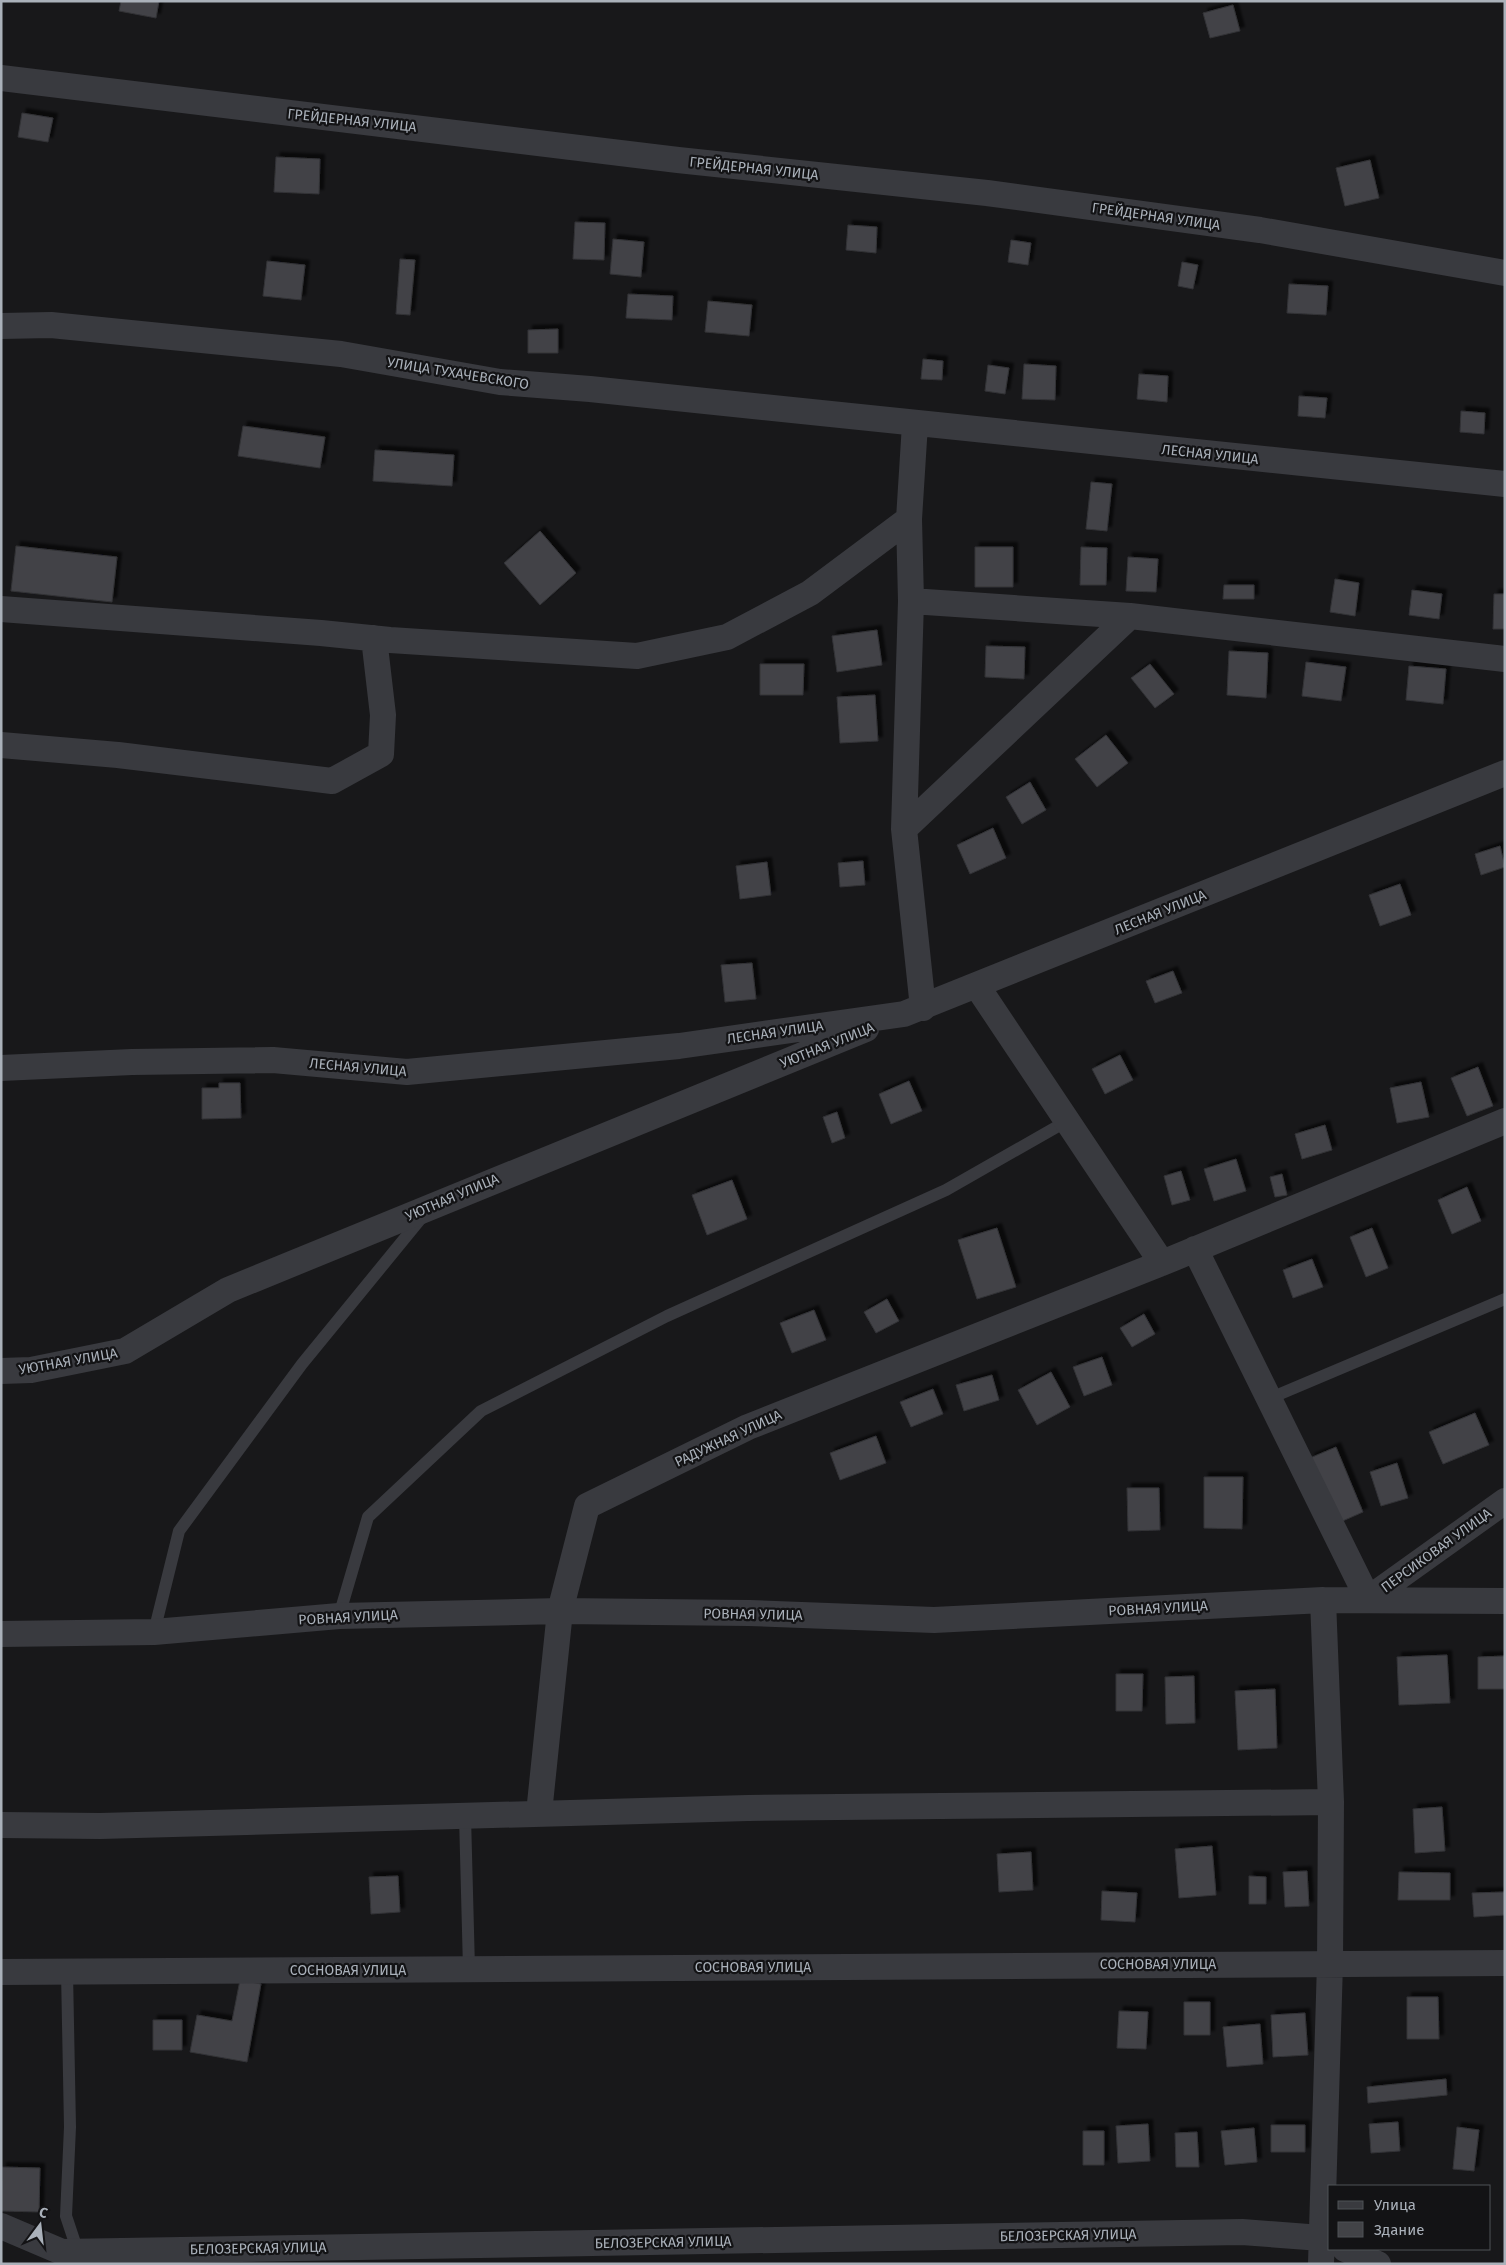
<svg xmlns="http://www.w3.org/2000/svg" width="1506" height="2265" font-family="'Fira Sans',sans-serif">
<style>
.building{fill:#424347;stroke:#323236;filter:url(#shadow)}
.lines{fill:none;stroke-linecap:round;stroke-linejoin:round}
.lane{stroke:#393a3f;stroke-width:12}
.street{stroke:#393a3f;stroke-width:26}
.labels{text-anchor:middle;stroke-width:4.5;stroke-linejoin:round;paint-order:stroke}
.street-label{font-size:14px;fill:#aab1ba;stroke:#131315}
</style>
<defs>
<filter id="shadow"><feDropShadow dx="4.5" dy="-4.5" stdDeviation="1" flood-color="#0009"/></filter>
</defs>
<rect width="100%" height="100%" fill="#18181a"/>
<path class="building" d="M121 1H159L156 18 119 11Z
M1233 5 1240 31 1210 38 1203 13Z
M22 113 53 118 48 142 18 137Z
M276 157 320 159 319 194 274 192Z
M1370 160 1379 198 1345 206 1336 168Z
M575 222 605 223 604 260 573 259Z
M848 225 877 227 876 253 846 250Z
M613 239 644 242 641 277 610 274Z
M1011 240 1031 243 1028 265 1008 262Z
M400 259 415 260 410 315 396 314Z
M267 261 305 265 301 300 263 296Z
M1182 262 1198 265 1193 289 1178 286Z
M1289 284 1328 286 1326 315 1287 313Z
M628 294 673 296 672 320 626 318Z
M708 301 752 305 749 336 705 332Z
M558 329V353H528V330Z
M923 359 943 361 942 380 921 379Z
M1024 364 1056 366 1055 400 1022 399Z
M988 365 1009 368 1005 394 985 391Z
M1139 374 1168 376 1167 402 1137 399Z
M1299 396 1327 398 1325 418 1298 416Z
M1461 411 1485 413 1484 434 1460 432Z
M243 426 325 437 320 468 238 456Z
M375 450 454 455 452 486 373 481Z
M1091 482 1112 484 1107 531 1086 529Z
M540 531 576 573 540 605 504 563Z
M16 546 117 557 112 602 11 591Z
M975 547H1013V587H975Z
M1081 547 1107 548 1106 585H1080Z
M1128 557 1158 559 1156 592 1126 591Z
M1335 579 1359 583 1355 616 1330 612Z
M1224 585H1254V599H1223Z
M1412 590 1442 594 1439 619 1409 615Z
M1494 594H1505V629H1493Z
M877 630 882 665 837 672 832 636Z
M986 646 1025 647 1024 679 985 677Z
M1229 651 1268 653 1266 698 1227 695Z
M1306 662 1346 667 1341 701 1302 696Z
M760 664H804L803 695H760Z
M1150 664 1174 694 1155 708 1131 678Z
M1409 666 1446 669 1443 704 1406 700Z
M875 695 878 741 840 743 837 697Z
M1106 735 1128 763 1097 787 1075 759Z
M1030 782 1046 810 1022 824 1006 797Z
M993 828 1006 858 970 874 957 845Z
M1500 846 1505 867 1481 875 1475 854Z
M863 861 865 885 840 887 838 863Z
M767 862 771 895 740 899 736 866Z
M1400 884 1411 915 1380 926 1369 895Z
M752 963 756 999 725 1002 721 965Z
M1173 971 1182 993 1155 1003 1146 981Z
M1120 1055 1133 1080 1105 1094 1092 1069Z
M1478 1067 1493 1106 1467 1116 1451 1078Z
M909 1081 922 1111 891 1124 879 1094Z
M1421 1082 1429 1117 1397 1123 1390 1088Z
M219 1083H240L241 1118 202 1119V1088H219Z
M837 1112 845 1138 832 1143 823 1117Z
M1325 1125 1332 1150 1302 1159 1295 1134Z
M1236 1159 1246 1191 1214 1201 1204 1169Z
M1181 1171 1190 1200 1172 1205 1164 1176Z
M1282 1174 1287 1195 1275 1197 1270 1177Z
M732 1180 747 1219 707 1235 692 1195Z
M1467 1187 1481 1221 1452 1234 1438 1200Z
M997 1228 1016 1287 977 1299 958 1240Z
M1372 1228 1388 1268 1366 1277 1350 1237Z
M1312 1259 1323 1287 1293 1298 1283 1270Z
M887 1299 899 1321 876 1333 864 1312Z
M814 1310 826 1340 792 1353 780 1323Z
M1144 1314 1155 1334 1132 1347 1120 1328Z
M1102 1357 1112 1385 1084 1396 1073 1367Z
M1051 1372 1070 1407 1037 1425 1018 1390Z
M992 1375 999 1400 964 1411 956 1385Z
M933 1389 943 1414 911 1427 900 1402Z
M1475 1413 1489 1445 1443 1464 1429 1432Z
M876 1436 886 1463 840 1480 830 1453Z
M1336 1447 1363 1512 1338 1523 1310 1458Z
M1397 1463 1408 1498 1381 1506 1370 1472Z
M1204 1477H1243L1242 1529 1204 1528Z
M1127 1488H1159L1160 1530 1128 1531Z
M1447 1655 1450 1703 1399 1705 1397 1657Z
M1505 1656V1689H1478V1657Z
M1116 1674H1143L1142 1711H1116Z
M1194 1676 1195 1723 1166 1724 1165 1677Z
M1275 1689 1277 1748 1238 1750 1235 1691Z
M1442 1807 1445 1851 1415 1853 1413 1809Z
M1212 1846 1216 1895 1179 1898 1175 1849Z
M1031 1852 1033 1890 999 1892 997 1854Z
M1307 1871 1309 1906 1285 1907 1283 1872Z
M1399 1872 1450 1873V1900H1398Z
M398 1876 400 1912 371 1914 369 1877Z
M1249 1876 1266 1877V1904H1249Z
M1102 1891 1137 1893 1135 1922 1101 1920Z
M1505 1892V1915L1474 1917 1472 1893Z
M240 1980 261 1984 247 2062 190 2052 197 2015 232 2021Z
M1407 1997H1438L1439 2039H1407Z
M1184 2002H1210V2035H1184Z
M1119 2011 1148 2012 1146 2049 1117 2048Z
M1305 2013 1308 2055 1273 2057 1271 2015Z
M153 2020H182V2050H153Z
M1260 2024 1263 2064 1227 2067 1223 2027Z
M1446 2079 1447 2095 1368 2103 1367 2087Z
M1398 2122 1400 2151 1371 2153 1369 2124Z
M1148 2124 1150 2161 1118 2163 1116 2126Z
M1271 2125H1305V2152H1271Z
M1457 2127 1479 2130 1474 2171 1453 2169Z
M1254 2128 1257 2162 1225 2165 1221 2131Z
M1083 2131H1104V2165H1083Z
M1197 2132 1199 2167H1176L1175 2133Z
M2 2167 40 2168 39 2212 1 2211Z"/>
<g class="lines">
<path class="lane" d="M1268 1399 1505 1299
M339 1616 368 1517 481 1411 667 1316 946 1190 1067 1121
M154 1632 179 1531 302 1364 423 1216
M465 1816 469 1969
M67 1972 70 2127 66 2216 79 2255"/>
<path class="street" d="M1 78 678 160 987 193 1260 230 1505 273
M1 326 51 325 341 354 500 382 590 389 1505 484
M915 424 909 519 911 601 904 829 923 1008
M911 601 1130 616 1505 659
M1 609 321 633 390 640 637 656 727 637 810 593 909 519
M1 745 118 755 332 781 381 754 383 715 374 638
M904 829 1130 616
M977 986 1162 1263
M1 1068 132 1062 273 1060 407 1072 679 1046 904 1014 1505 773
M1195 1249 1368 1599 1505 1501
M1 1371 31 1370 125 1351 228 1290 866 1029
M1 1634 154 1632 339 1616 560 1611 749 1613 934 1620 1323 1600 1505 1601
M539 1813 560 1611 587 1506 748 1427 1162 1263 1505 1121
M1 1825 100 1826 748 1808 1331 1802
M1 1972 1505 1963
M1 2226 62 2252 1242 2232 1321 2238 1330 2242
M1345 2249 1378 2264
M1321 2264 1330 1963 1331 1802 1323 1600"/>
</g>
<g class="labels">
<g class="street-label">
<text transform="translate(352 120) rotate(6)" y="5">ГРЕЙДЕРНАЯ УЛИЦА</text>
<text transform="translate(754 168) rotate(6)" y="5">ГРЕЙДЕРНАЯ УЛИЦА</text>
<text transform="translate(1156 216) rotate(8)" y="5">ГРЕЙДЕРНАЯ УЛИЦА</text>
<text transform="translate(458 373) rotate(9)" y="5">УЛИЦА ТУХАЧЕВСКОГО</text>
<text transform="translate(1210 454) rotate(6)" y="5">ЛЕСНАЯ УЛИЦА</text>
<text transform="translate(1160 912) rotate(-22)" y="5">ЛЕСНАЯ УЛИЦА</text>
<text transform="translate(775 1032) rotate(-8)" y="5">ЛЕСНАЯ УЛИЦА</text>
<text transform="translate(827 1045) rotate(-22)" y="5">УЮТНАЯ УЛИЦА</text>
<text transform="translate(358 1067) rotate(5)" y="5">ЛЕСНАЯ УЛИЦА</text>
<text transform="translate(452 1197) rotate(-23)" y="5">УЮТНАЯ УЛИЦА</text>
<text transform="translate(68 1361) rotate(-10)" y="5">УЮТНАЯ УЛИЦА</text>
<text transform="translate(728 1438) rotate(-25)" y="5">РАДУЖНАЯ УЛИЦА</text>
<text transform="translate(1436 1550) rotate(-36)" y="5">ПЕРСИКОВАЯ УЛИЦА</text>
<text transform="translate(1158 1608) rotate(-3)" y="5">РОВНАЯ УЛИЦА</text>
<text transform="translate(753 1614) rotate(1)" y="5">РОВНАЯ УЛИЦА</text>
<text transform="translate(348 1617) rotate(-3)" y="5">РОВНАЯ УЛИЦА</text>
<text x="1158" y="1969">СОСНОВАЯ УЛИЦА</text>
<text x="753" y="1972">СОСНОВАЯ УЛИЦА</text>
<text x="348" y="1975">СОСНОВАЯ УЛИЦА</text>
<text transform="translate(1068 2235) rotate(-1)" y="5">БЕЛОЗЕРСКАЯ УЛИЦА</text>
<text transform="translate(663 2242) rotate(-1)" y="5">БЕЛОЗЕРСКАЯ УЛИЦА</text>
<text transform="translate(258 2248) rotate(-1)" y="5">БЕЛОЗЕРСКАЯ УЛИЦА</text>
</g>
</g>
<rect width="1506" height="2265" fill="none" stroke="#aab1ba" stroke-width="5"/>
<rect x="1328" y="2185" width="162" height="65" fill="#131315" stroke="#4f5257"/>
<rect x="1338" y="2201" width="25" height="8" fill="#393a3f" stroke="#4f5257"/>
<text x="1374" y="2210" font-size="15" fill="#aab1ba">Улица</text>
<rect x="1338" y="2222" width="25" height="15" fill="#424347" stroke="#4f5257"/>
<text x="1374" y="2235" font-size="15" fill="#aab1ba">Здание</text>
<g transform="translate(40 2225) rotate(15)" stroke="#131315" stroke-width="4" paint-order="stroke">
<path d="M0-4L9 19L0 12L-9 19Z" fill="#aab1ba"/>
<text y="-8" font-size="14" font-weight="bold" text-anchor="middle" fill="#aab1ba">С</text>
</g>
</svg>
